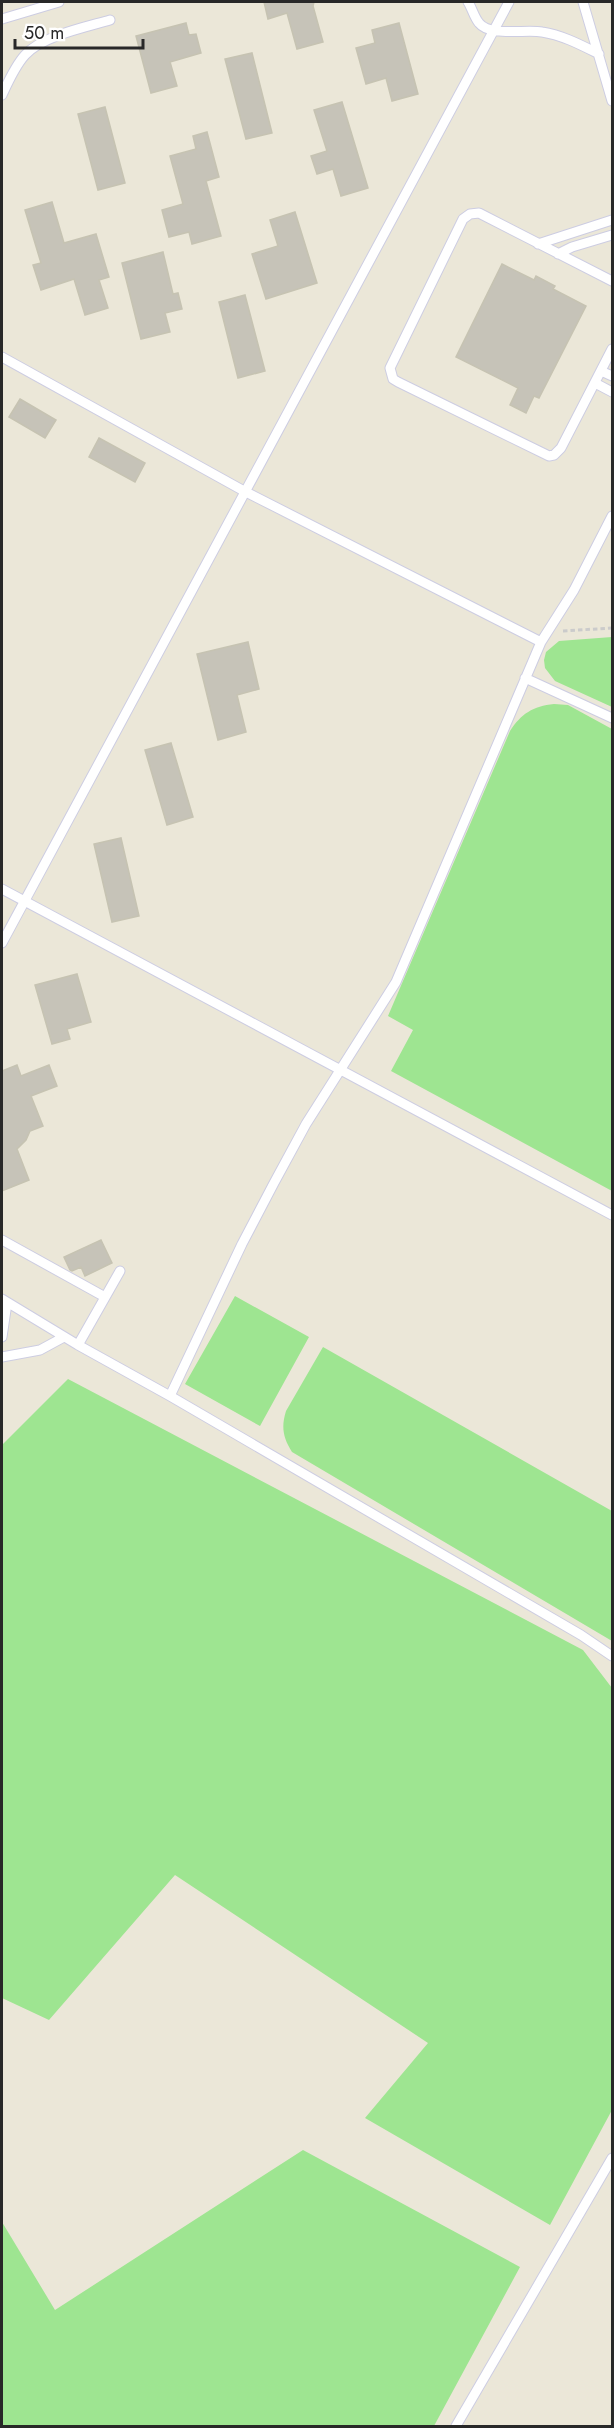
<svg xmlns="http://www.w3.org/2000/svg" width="614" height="2428" font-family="Jost,sans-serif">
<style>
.green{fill:#9ee591}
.building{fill:#c6c3b8;stroke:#c6c3b2;stroke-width:1.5}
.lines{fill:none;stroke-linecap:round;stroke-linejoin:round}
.service-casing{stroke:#cdcde2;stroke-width:11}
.path{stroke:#cbcbcb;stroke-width:3;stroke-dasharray:4.5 3;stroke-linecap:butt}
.service{stroke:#fff;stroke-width:9}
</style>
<rect width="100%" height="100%" fill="#ebe7d8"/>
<path class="green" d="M612 637V707L555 681 545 668 544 660 546 652 559 641Z
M554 704 568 705 612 729V1191L391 1071 413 1030 388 1016 510 731C521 714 533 706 554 704Z
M235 1296 309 1337 260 1426 185 1384Z
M323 1347 612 1511V1641L292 1452C283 1438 281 1427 286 1411Z
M68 1379 583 1650 612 1688V2110L550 2225 365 2118 428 2043 175 1875 49 2020 2 1998V1445Z
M303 2150 520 2267 434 2426H2V2222L55 2310Z"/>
<path class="building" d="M264 2H314L313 6 323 42 297 49 287 13 268 19Z
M186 23 189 35 196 34 201 53 170 62 177 86 151 93 136 36Z
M399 23 418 94 392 101 386 78 366 84 356 48 375 43 372 30Z
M252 53 272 133 246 139 225 59Z
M342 102 368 188 341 196 333 169 317 174 311 156 327 151 314 110Z
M105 107 125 183 98 190 78 114Z
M207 132 219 177 206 181 221 236 192 244 189 232 169 237 162 210 183 204 170 156 196 149 193 136Z
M52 202 64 243 96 234 109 277 99 280 108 308 85 315 74 279 41 290 33 265 41 263 25 210Z
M295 212 317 283 266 299 252 254 278 246 270 220Z
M163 252 173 294 178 293 182 309 165 313 170 332 141 339 122 263Z
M502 264 534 280 536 276 555 286 553 289 586 306 539 398 534 396 526 413 510 405 518 388 456 357Z
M245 295 265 371 238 378 219 302Z
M20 399 56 420 45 438 9 417Z
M99 438 145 463 135 482 89 457Z
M248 642 259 689 237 695 246 732 218 740 197 654Z
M171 743 193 817 167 825 145 750Z
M121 838 139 916 112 922 94 844Z
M77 974 91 1022 67 1029 70 1039 52 1044 35 985Z
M17 1065 21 1076 49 1065 57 1086 31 1096 43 1126 30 1131 26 1140 17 1149 29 1180 2 1191V1071Z
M101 1240 112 1263 85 1276 81 1267 72 1271 70 1270 64 1257Z"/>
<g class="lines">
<g class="service-casing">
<path id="service" d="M468 2C472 8 474 17 479 23 490 37 526 29 542 32 562 35 581 45 599 54
M583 2 612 101
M2 19 59 2
M2 95C8 82 15 66 25 55 42 36 86 27 110 20
M538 244 612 220
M558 254 572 247 612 235
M612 281 479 213 470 214 463 219 390 368 393 379 398 382 549 456 554 455 561 448 612 349
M2 357 244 491 541 642
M601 371 612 376
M595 383 612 392
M525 678 612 718
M2 889 612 1215
M2 943 509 2
M2 1240 105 1297
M2 1299 78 1345 170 1396 581 1635 612 1656
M2 1337 7 1303
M78 1345 120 1271
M2 1357 40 1350 64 1337
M170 1396 242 1244 274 1183 306 1124 396 982 541 642 574 590 612 516
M456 2426 612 2158"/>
</g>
<path class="path" d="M563 631 612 628"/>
<use href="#service" class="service"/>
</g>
<rect width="614" height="2428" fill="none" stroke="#282828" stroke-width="6"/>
<path d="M15 39v9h128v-9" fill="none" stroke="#282828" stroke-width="3"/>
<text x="24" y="39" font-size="18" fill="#282828" stroke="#ffffff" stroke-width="4.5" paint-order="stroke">50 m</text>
</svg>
